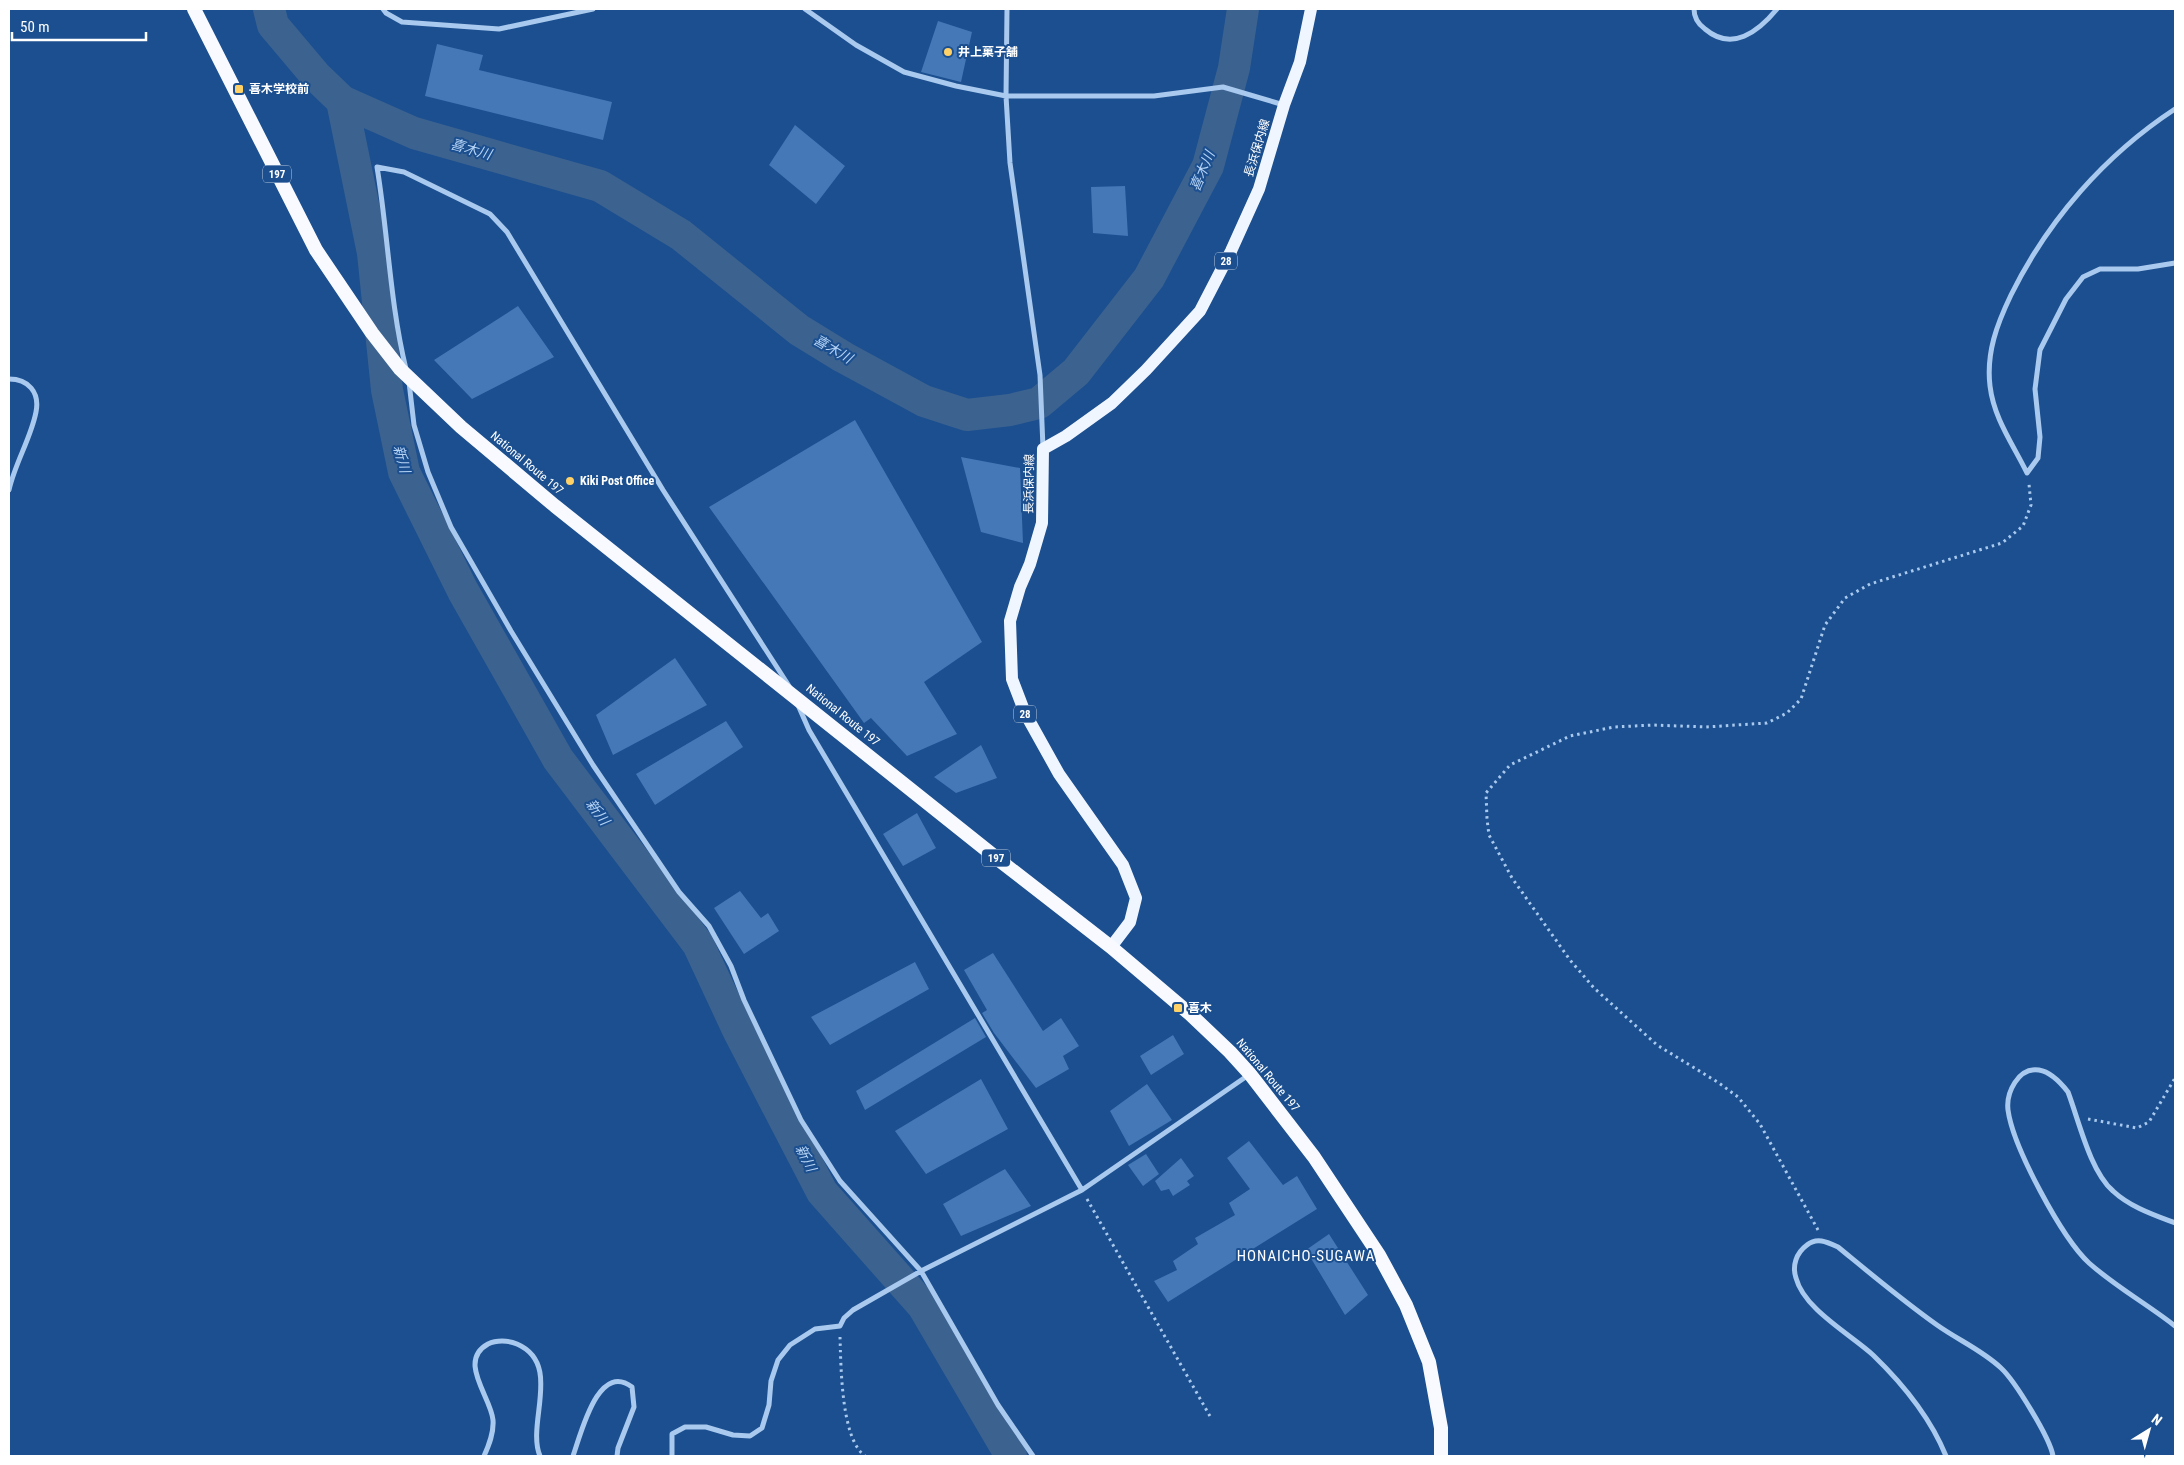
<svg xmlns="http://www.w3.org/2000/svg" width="2184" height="1465" font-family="'Roboto Condensed','Noto Sans JP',sans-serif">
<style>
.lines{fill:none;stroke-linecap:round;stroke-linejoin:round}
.river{stroke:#3c6290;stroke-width:32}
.building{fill:#4478b7}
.path{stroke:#a9c9ee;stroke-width:3;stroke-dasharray:2.5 4;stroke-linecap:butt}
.minor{stroke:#a9c9ee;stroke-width:5}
.primary{stroke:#f0f6ff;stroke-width:12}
.trunk{stroke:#f8faff;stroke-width:14}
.poi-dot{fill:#ffd166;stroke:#1b4f8f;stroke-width:2}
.labels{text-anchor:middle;stroke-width:4;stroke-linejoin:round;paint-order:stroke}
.shield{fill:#1b4f8f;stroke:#bbcadd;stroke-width:1}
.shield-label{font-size:11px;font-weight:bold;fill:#fff}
.poi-label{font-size:12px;font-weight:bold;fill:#fff;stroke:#1b4f8f;text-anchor:start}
.street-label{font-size:12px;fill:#fff;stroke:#1b4f8f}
.water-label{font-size:14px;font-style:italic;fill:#b5d3f5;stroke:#1b4f8f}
.quarter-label{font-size:15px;letter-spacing:1px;fill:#fff;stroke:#1b4f8f}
</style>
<rect width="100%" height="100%" fill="#1b4f8f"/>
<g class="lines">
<path class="river" d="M269 9 273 25 316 76 342 101 414 133 600 186 681 235 799 330 843 357 924 401 967 415 1010 410 1039 403 1076 372 1149 278 1208 166 1234 68 1243 9
M342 101 373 253 387 390 404 472 463 591 558 759 698 944 739 1032 822 1192 923 1306 1011 1456"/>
</g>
<path class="building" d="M938 21 972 32 961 82 921 72Z
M437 44 483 55 479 70 612 102 603 140 425 96Z
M795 125 845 166 816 204 769 165Z
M1125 186 1128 236 1093 233 1091 187Z
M518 306 554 357 472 399 434 360Z
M855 420 982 642 924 682 957 734 907 756 871 718 864 723 709 507Z
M961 457 1020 468 1023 543 981 532Z
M675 658 707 705 613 755 596 715Z
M726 721 743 747 655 805 636 774Z
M981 745 997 778 956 793 934 777Z
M917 813 936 848 903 866 883 834Z
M740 891 761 918 768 913 779 931 744 954 714 908Z
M993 953 1043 1031 1061 1018 1079 1046 1063 1056 1069 1069 1036 1088 994 1033 982 1013 987 1010 964 970Z
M915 962 929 989 830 1045 811 1017Z
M975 1018 986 1037 865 1110 856 1091Z
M1173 1035 1184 1054 1151 1075 1140 1056Z
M981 1079 1008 1129 926 1174 895 1131Z
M1147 1084 1172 1120 1129 1146 1110 1111Z
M1249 1141 1283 1185 1297 1176 1317 1209 1168 1302 1154 1281 1177 1270 1173 1261 1198 1244 1195 1238 1235 1215 1229 1203 1250 1189 1227 1158Z
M1146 1154 1159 1174 1143 1186 1128 1165Z
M1181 1158 1194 1176 1187 1181 1190 1185 1173 1196 1169 1189 1161 1191 1155 1181Z
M1005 1169 1031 1206 961 1236 943 1204Z
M1329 1234 1368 1295 1345 1315 1306 1250Z"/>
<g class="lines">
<path class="path" d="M2088 1119 2137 1128 2149 1122 2175 1078
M1087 1199 1211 1418
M1818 1230 1760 1124 1738 1097 1719 1083 1657 1045 1594 988 1570 960 1512 878 1489 835 1487 819 1486 793 1510 765 1570 736 1614 727 1653 725 1706 727 1767 723 1787 713 1801 699 1825 625 1845 598 1870 584 2002 543 2023 526 2031 505 2029 484
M840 1337C841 1366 841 1439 865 1456"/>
<path class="minor" d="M383 9 386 13 402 22 499 29 593 9
M805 9 856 45 904 72 956 86 1006 96 1010 163 1040 375 1043 448
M1007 9 1006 96H1154L1223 87 1284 105
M1694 9C1694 17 1698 24 1705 29 1732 52 1758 32 1777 9
M2175 109C2105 155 2048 220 2011 295 1997 324 1986 353 1990 386 1994 419 2013 444 2027 473L2038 458 2040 437 2035 389 2040 350 2066 299 2083 277 2100 269H2138L2175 263
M406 369C390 304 388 233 377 167L404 172 490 214 507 232 663 490 789 686
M9 379C28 379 40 392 36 412 31 438 15 463 9 490
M409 382 414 425 428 472 451 527 511 631 593 765 679 892 709 926 731 966 744 1000 801 1120 840 1181 921 1271 998 1405 1033 1456
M798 705 809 730 1082 1190
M2175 1223C2154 1215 2130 1207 2113 1191 2090 1171 2079 1121 2068 1092 2061 1083 2051 1072 2039 1070 2018 1067 2006 1093 2008 1110 2013 1147 2062 1238 2089 1263 2116 1287 2147 1304 2175 1326
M484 1456C489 1445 494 1433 493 1420 491 1397 457 1361 488 1344 496 1340 508 1340 517 1344 563 1364 526 1423 540 1456
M573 1456C581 1434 598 1361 632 1387L634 1407 618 1448 617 1456
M672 1456V1434L685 1427H706L733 1435 750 1436 762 1428 769 1405 771 1381 778 1360 790 1345 815 1329 840 1326 844 1318 853 1310 921 1271 1082 1190 1250 1074
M1946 1456C1931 1419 1902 1383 1873 1355 1850 1334 1804 1309 1796 1278 1792 1266 1796 1253 1807 1245 1817 1237 1827 1242 1838 1247 1871 1274 1903 1301 1937 1325 1958 1340 1982 1350 2001 1368 2015 1381 2050 1438 2053 1456"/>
<path class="primary" d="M1111 947 1130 922 1136 898 1123 865 1059 774 1025 713 1012 679 1010 621 1020 587 1030 564 1042 523 1043 449 1066 436 1112 403 1146 370 1200 311 1231 251 1259 189 1284 105 1300 62 1311 9"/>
<path class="trunk" d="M194 9 316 250 372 333 400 369 461 427 555 506 999 860 1111 947 1190 1014 1230 1052 1250 1074 1314 1157 1379 1255 1406 1305 1429 1362 1441 1428V1456"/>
</g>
<g class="poi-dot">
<circle cx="948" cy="52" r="5"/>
<rect x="234" y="84" width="10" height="10" rx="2.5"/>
<circle cx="570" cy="481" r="5"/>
<rect x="1173" y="1003" width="10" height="10" rx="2.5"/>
</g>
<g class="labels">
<g class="shield">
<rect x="263" y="165.5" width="28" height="17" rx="4"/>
<rect x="1215" y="252.5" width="22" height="17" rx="4"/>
<rect x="1014" y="705.5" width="22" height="17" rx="4"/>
<rect x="982" y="849.5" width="28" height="17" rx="4"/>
</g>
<g class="shield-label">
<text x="277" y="178">197</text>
<text x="1226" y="265">28</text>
<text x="1025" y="718">28</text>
<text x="996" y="862">197</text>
</g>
<g class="poi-label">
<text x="958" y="56">井上菓子舗</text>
<text x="249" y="93">喜木学校前</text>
<text x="580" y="485">Kiki Post Office</text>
<text x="1188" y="1012">喜木</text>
</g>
<g class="street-label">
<text transform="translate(1257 148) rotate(-73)" y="4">長浜保内線</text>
<text transform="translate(527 463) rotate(40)" y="4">National Route 197</text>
<text transform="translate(1029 484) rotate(-89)" y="4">長浜保内線</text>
<text transform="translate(843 715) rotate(39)" y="4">National Route 197</text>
<text transform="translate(1268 1075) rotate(50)" y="4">National Route 197</text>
</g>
<g class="water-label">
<text transform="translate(471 149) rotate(16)" y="5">喜木川</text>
<text transform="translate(1202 171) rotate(-67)" y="5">喜木川</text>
<text transform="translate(833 349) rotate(30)" y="5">喜木川</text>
<text transform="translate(402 459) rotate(75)" y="5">新川</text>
<text transform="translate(598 812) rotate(53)" y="5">新川</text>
<text transform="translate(806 1158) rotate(63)" y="5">新川</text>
</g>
<g class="quarter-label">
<text x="1306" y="1261">HONAICHO-SUGAWA</text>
</g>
</g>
<rect width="2184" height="1465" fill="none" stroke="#ffffff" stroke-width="20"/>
<g transform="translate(2149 1430) rotate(37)" stroke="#1b4f8f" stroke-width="4" paint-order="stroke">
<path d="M0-4L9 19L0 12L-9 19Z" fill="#ffffff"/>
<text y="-8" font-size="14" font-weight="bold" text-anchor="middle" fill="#ffffff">N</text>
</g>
<path d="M12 32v8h134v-8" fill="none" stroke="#ffffff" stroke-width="2.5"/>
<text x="20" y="32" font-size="15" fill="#ffffff" stroke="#1b4f8f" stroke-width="4" paint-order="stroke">50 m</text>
</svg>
